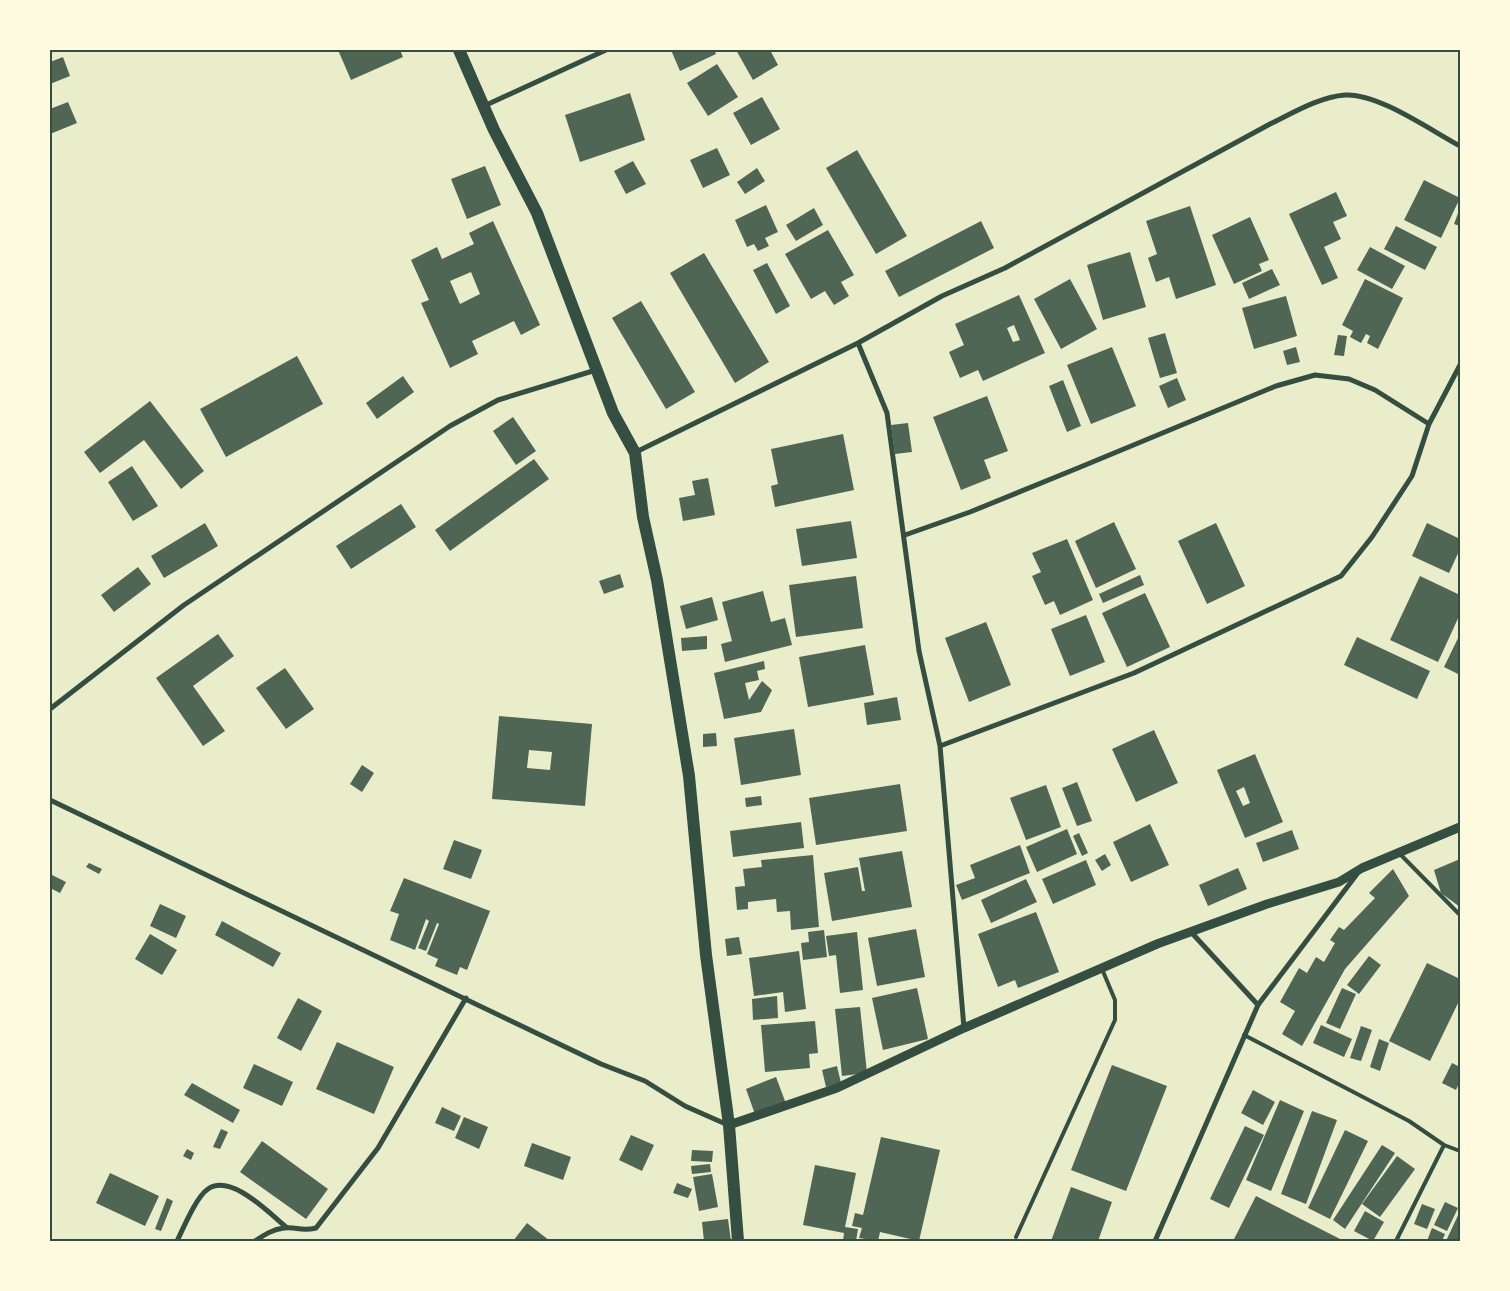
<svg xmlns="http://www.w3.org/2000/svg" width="1510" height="1291" font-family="Barlow,sans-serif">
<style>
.building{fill:#4f6655;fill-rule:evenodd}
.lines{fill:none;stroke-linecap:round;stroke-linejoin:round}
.service{stroke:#344e41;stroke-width:4}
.minor{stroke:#344e41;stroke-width:5}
.tertiary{stroke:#344e41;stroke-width:9}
.primary{stroke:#344e41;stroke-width:12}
.neatline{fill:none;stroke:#344e41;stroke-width:2}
</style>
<rect width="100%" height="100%" fill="#e9edc9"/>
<path class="building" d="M338 50H400L403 57 351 80Z
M671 50H714L716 54 680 71Z
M736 50H770L778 65 753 80Z
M63 57 70 76 50 84V62Z
M717 64 738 97 708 116 687 83Z
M630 93 645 140 580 162 565 115Z
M762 97 780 129 751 145 733 113Z
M68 102 77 123 50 134V109Z
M717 148 730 175 703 188 690 160Z
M857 150 907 236 876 254 826 168Z
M633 161 646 184 626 194 614 171Z
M485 166 501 205 467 219 451 179Z
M757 168 765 181 745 194 737 182Z
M1424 180 1460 198 1441 238 1404 220Z
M1336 192 1347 216 1333 222 1341 239 1324 247 1338 278 1322 285 1289 214Z
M766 205 778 232 765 238 769 246 758 251 754 244 747 247 735 220Z
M1190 206 1216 285 1176 299 1169 277 1156 282 1148 258 1157 254 1146 221Z
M814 208 823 225 796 241 786 225Z
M1460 208V226L1454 224Z
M1250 217 1269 260 1259 264 1262 271 1234 284 1212 235Z
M493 221 540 325 521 335 514 321 472 341 478 354 450 368 421 303 429 300 411 260 437 247 442 259 474 244 469 233ZM471 272 480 294 460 304 450 281Z
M981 221 994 248 899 297 885 271Z
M1396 226 1437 247 1425 270 1384 249Z
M828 230 854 275 841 282 849 296 834 305 825 291 811 299 785 254Z
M1370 247 1405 266 1392 289 1357 270Z
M1130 252 1146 307 1103 320 1087 265Z
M704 253 769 362 735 383 670 273Z
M767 263 790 306 776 314 753 270Z
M1272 269 1280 285 1249 299 1242 283Z
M1070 279 1097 329 1061 349 1034 299Z
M1365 279 1403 298 1378 349 1367 343 1370 336 1366 334 1361 343 1350 337 1353 331 1342 325Z
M1019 295 1045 353 983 381 978 370 960 378 949 352 964 345 955 324ZM1014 325 1020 340 1013 342 1007 328Z
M1286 296 1297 336 1254 349 1242 308Z
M641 301 695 392 666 409 612 318Z
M1165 333 1177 373 1160 378 1148 338Z
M1338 335 1347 336 1344 356 1334 355Z
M1112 347 1136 406 1091 424 1067 365Z
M1296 347 1300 362 1287 365 1283 351Z
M297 356 323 404 226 457 200 409Z
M403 376 414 392 377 419 366 403Z
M1177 378 1186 400 1168 408 1159 386Z
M1063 380 1081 426 1067 432 1049 386Z
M987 396 1008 451 984 460 991 478 961 490 933 417Z
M150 401 204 471 181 489 144 440 100 473 84 452Z
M513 417 536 451 516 465 493 431Z
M908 423 912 452 895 454 891 425Z
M843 434 854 490 775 507 771 486 778 484 771 449Z
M534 459 549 479 450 551 435 530Z
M132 466 158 506 133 521 108 482Z
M708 478 715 515 683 521 679 498 695 495 692 481Z
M401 504 416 527 351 569 336 546Z
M851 521 857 558 802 566 796 529Z
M1114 522 1136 569 1096 588 1075 541Z
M205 523 218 546 164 578 151 556Z
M1216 523 1245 586 1207 604 1178 541Z
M1427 523 1460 539V549L1449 573 1412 556Z
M1067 539 1093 600 1060 615 1054 601 1045 605 1032 576 1041 572 1032 553Z
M138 567 151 584 114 612 101 595Z
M620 574 624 587 604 594 599 581Z
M1140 575 1144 585 1103 603 1099 594Z
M856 576 863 628 796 637 789 585Z
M1420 576 1460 595V614L1438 662 1390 640Z
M763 591 771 622 785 618 792 645 725 662 721 644 732 641 722 602Z
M1145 593 1170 647 1127 667 1102 613Z
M712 597 718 620 686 629 680 606Z
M1086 615 1105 662 1070 676 1051 629Z
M986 622 1011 685 969 702 945 638Z
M218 634 234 656 193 686 225 731 203 746 156 678Z
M1460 634V675L1444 667Z
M707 636V649L682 651 681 638Z
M1357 637 1430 671 1417 699 1344 665Z
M865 645 874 695 808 707 799 657Z
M764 661 765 669 757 671 759 680 745 683 749 700 762 681 772 690 761 712 724 719 714 673Z
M285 668 314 709 286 729 256 688Z
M897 697 901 720 867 725 864 703Z
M499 716 592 724 585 806 492 799ZM529 750 552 752 550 770 527 768Z
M794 729 801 775 741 785 734 738Z
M1154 730 1178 783 1136 802 1112 749Z
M716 733 717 746 703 747V734Z
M1255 754 1283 822 1245 838 1217 770ZM1244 787 1250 803 1243 806 1236 791Z
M362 765 374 773 362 792 350 784Z
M1077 782 1092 821 1077 826 1062 788Z
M900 784 907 831 816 845 809 798Z
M1046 785 1061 827 1026 840 1010 798Z
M761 796 762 805 746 807 745 798Z
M801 822 804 848 733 857 730 831Z
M1150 824 1169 865 1131 882 1113 842Z
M1067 829 1077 854 1037 872 1026 847Z
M1292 830 1299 849 1263 862 1256 843Z
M1079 833 1088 853 1082 856 1073 836Z
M454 840 482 850 471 879 443 869Z
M1020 845 1030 873 962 900 956 885 975 878 970 865Z
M902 851 912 907 832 921 824 873 858 867 862 891H865L859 858Z
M1105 854 1111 865 1102 871 1095 860Z
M813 855 819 927 791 930 790 911 777 912 776 899 748 902V909L737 910 735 887 745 886 743 869 762 867 761 860Z
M1460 859V907L1441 893 1434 870Z
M1086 860 1096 885 1053 904 1042 879Z
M89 863 102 869 99 874 86 867Z
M1238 868 1247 889 1208 906 1199 885Z
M1393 869 1409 896 1345 969 1302 1046 1282 1034 1295 1011 1280 1002 1299 968 1307 973 1316 957 1324 962 1335 943 1330 940 1339 927 1344 930 1375 898 1369 893Z
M50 874 66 882 60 893 50 888Z
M404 878 490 911 467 970 460 967 457 975 435 966 438 959 427 954 439 924 437 923 426 951 418 948 429 921 426 919 415 950 390 940 399 914 390 911Z
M1026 879 1037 902 991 923 981 900Z
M160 904 186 916 176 938 150 926Z
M1036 912 1059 972 1018 988 1015 980 998 987 978 934Z
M222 921 281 953 273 967 215 935Z
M916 929 925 977 877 986 868 938Z
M824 930 827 957 803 960 801 943 809 942 808 932Z
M857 932 863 990 840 993 836 955 829 956 826 936Z
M150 934 177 950 162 975 135 959Z
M739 937 742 954 727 956 725 939Z
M799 951 806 1009 785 1012 783 992 754 996 749 958Z
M1369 956 1381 965 1359 994 1347 985Z
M1427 963 1460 979V999L1430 1061 1389 1041Z
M917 988 928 1039 883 1050 872 998Z
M1342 988 1356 994 1340 1029 1326 1023Z
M777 996 778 1018 753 1020 752 999Z
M298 998 322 1011 301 1051 277 1038Z
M860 1007 867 1073 842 1076 835 1009Z
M815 1021 818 1053 809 1054 810 1068 765 1072 761 1025Z
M1321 1025 1352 1039 1344 1057 1313 1043Z
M1361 1026 1372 1030 1361 1061 1350 1058Z
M1379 1039 1389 1043 1380 1071 1370 1067Z
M337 1042 394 1067 374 1114 316 1089Z
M1452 1063 1460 1067V1081L1456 1090 1442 1083Z
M254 1064 293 1082 282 1106 243 1088Z
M1112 1065 1167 1086 1126 1191 1071 1170Z
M837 1066 841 1083 826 1087 822 1070Z
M776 1077 788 1109 757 1120 746 1089Z
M192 1083 240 1110 233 1123 184 1095Z
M1253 1090 1275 1102 1263 1125 1241 1113Z
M1280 1100 1304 1111 1271 1191 1246 1180Z
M442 1107 461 1116 454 1131 435 1123Z
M1312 1111 1337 1120 1306 1204 1281 1194Z
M464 1117 488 1127 479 1149 455 1138Z
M1245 1126 1264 1135 1229 1208 1210 1199Z
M221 1129 228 1132 220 1149 213 1147Z
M1345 1130 1368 1141 1330 1219 1308 1208Z
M631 1135 654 1145 642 1171 619 1160Z
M881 1137 940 1150 919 1241 880 1232 878 1241 859 1238 862 1228 852 1226 855 1213 863 1215Z
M262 1141 328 1189 306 1219 240 1172Z
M532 1143 571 1157 563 1180 524 1166Z
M1382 1145 1395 1153 1345 1229 1333 1220Z
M187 1149 194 1153 191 1160 183 1156Z
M692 1150 713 1151 712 1162 691 1161Z
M1397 1156 1415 1169 1380 1217 1362 1204Z
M710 1164 711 1172 692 1174 691 1166Z
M815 1165 856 1173 845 1227 858 1229 856 1241H843L844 1233 803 1225Z
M110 1173 159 1196 145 1226 96 1203Z
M712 1174 718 1207 699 1211 693 1177Z
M677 1183 692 1189 688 1198 673 1193Z
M1071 1187 1112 1202 1098 1241H1051Z
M1256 1196 1344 1241H1233Z
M167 1198 173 1201 161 1231 155 1229Z
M1445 1202 1458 1208 1447 1231 1434 1225Z
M1422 1204 1435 1209 1427 1229 1414 1224Z
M1365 1211 1384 1222 1373 1241 1354 1231Z
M1460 1211V1241H1446Z
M728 1219 731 1241H704L702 1222Z
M527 1223 550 1241H513Z
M1432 1228 1445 1234 1442 1241H1427Z"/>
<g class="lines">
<path class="service" d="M1400 854 1460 915
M1244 1035 1409 1121 1444 1145 1396 1241
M1444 1145 1460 1151
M1016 1237 1115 1020V1000L1102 969"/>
<path class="minor" d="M484 106 606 50
M858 343 887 413 919 651 940 746 964 1028
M636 452 858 343 942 296 1005 268 1270 124C1293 113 1319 97 1345 95 1378 93 1430 130 1460 146
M905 535 970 512 1078 468 1276 386 1315 375 1349 379 1375 390 1429 424
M50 709 184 605 450 426 498 400 596 370
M940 746 1134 673 1341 576 1372 537 1412 476 1429 424 1460 365
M50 800 601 1064 645 1081 685 1106 728 1125
M1191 932 1258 1005
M177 1241C184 1227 196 1197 208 1189 231 1173 269 1213 286 1227
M255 1241C264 1235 273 1229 284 1228 296 1226 300 1232 316 1228L378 1148 466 998
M1155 1241 1258 1005 1357 874"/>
<path class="tertiary" d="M729 1125 837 1088 964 1028 1157 944 1267 904 1339 882 1362 868 1460 827"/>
<path class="primary" d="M459 50 494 130 537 213 613 413 635 453 643 517 657 580 689 776 706 955 729 1125 738 1241"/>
</g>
<rect width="1510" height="1291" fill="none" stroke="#fefae0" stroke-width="102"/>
<rect x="51" y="51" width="1408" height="1189" class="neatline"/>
</svg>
